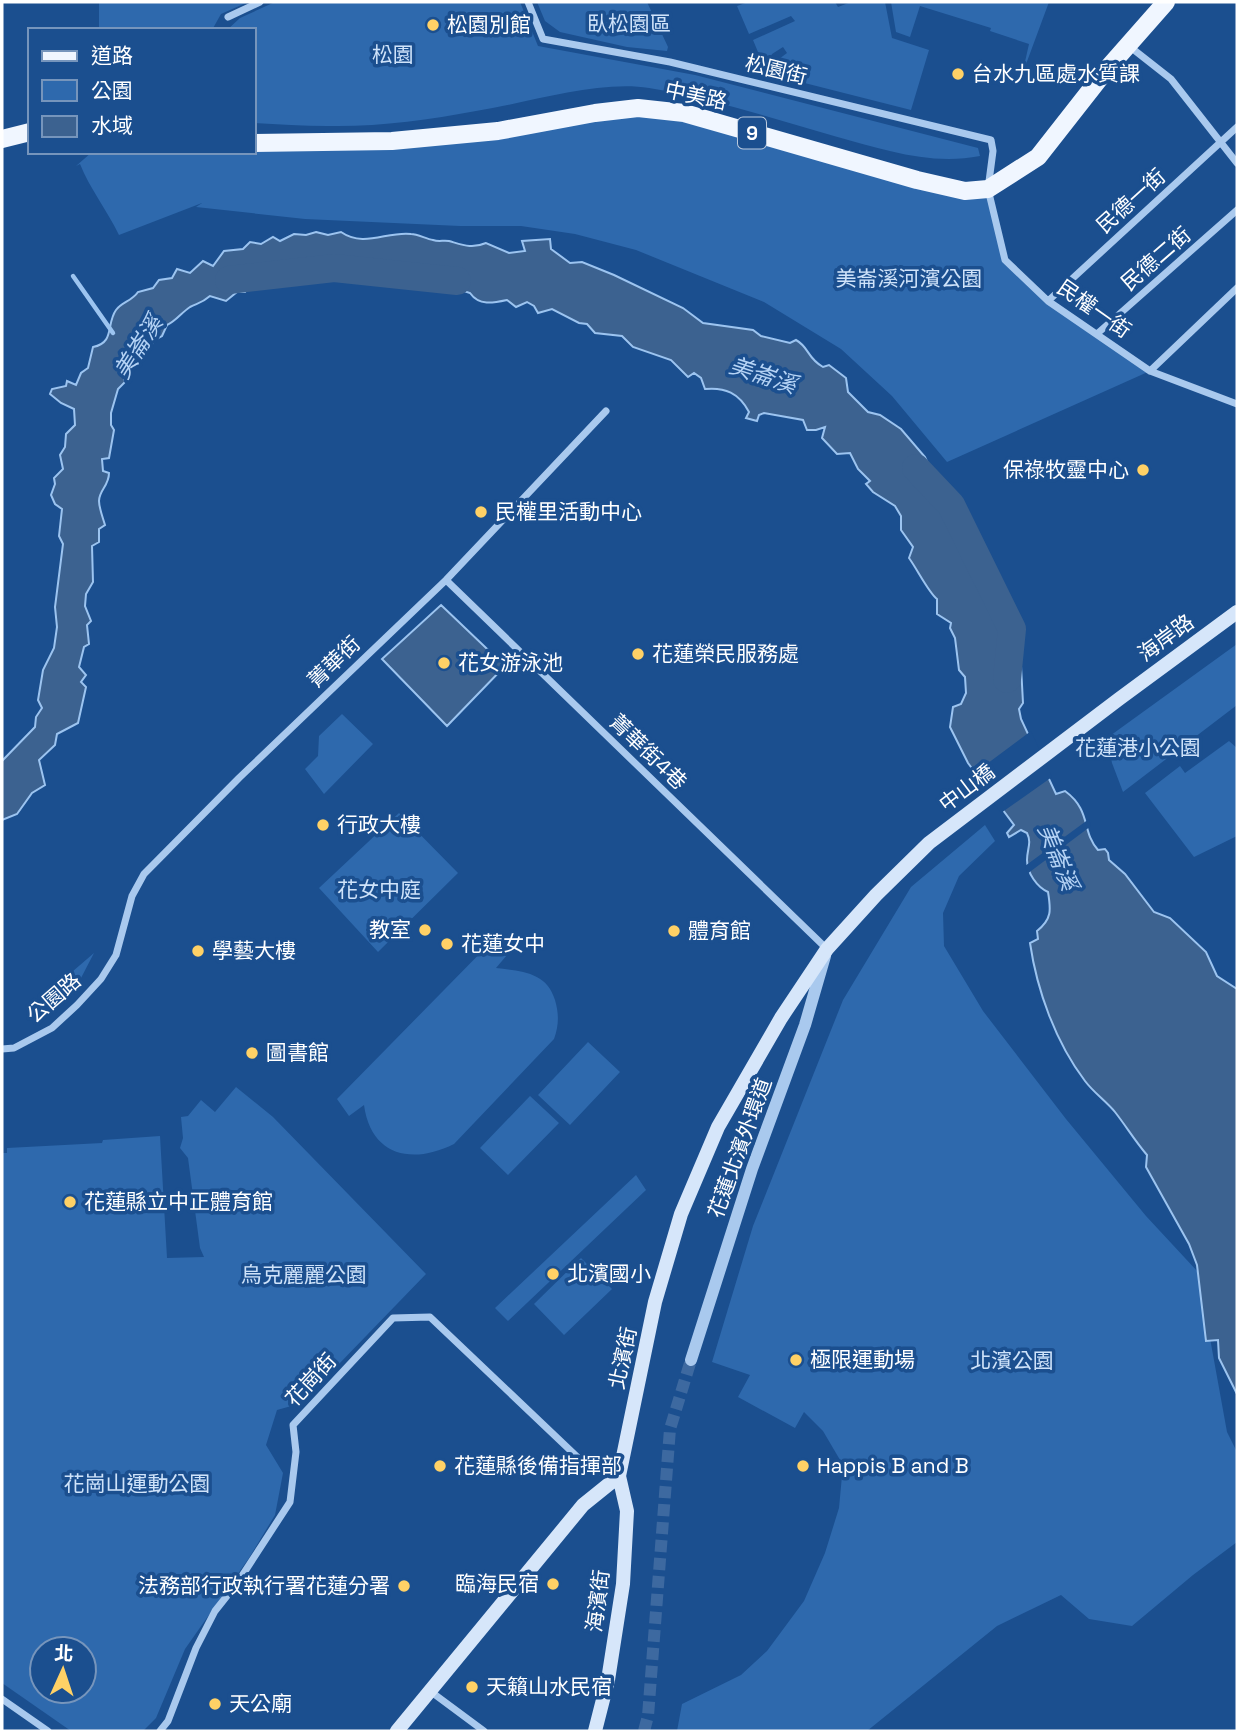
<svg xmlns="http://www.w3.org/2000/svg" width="1239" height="1733" font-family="'Space Grotesk','Noto Sans TC',sans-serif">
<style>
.green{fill:#2e69ad;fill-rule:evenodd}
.water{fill:#3c6290;stroke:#9cc4f0;stroke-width:2}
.pier{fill:#1b4f8f}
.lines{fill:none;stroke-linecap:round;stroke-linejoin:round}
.stream{stroke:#9cc4f0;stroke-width:4.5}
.river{stroke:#3c6290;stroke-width:28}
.tertiary-tunnel{stroke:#3d69a0;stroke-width:12;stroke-dasharray:12 6;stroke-linecap:butt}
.minor{stroke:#a9c9ee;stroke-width:7}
.tertiary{stroke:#a9c9ee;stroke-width:12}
.secondary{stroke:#d6e6fa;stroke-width:14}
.primary{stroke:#f0f6ff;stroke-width:18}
.poi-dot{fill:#ffd166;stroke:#1b4f8f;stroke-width:2.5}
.labels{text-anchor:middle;stroke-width:7;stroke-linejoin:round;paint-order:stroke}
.shield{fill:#1b4f8f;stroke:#bbcadd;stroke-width:2}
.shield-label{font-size:19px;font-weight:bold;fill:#fff}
.park-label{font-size:21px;fill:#cfe3fa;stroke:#1b4f8f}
.poi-label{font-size:21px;fill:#fff;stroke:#1b4f8f;text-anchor:start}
.street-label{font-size:21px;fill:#fff;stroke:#1b4f8f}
.water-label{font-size:23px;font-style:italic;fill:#b5d3f5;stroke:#1b4f8f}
</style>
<rect width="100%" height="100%" fill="#1b4f8f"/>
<path class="green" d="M99 2H248L221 14 212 30H99Z
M275 2H520L538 46 695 75 978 148 980 156C930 166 882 149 834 136 773 119 712 98 649 88 598 80 528 103 476 111 428 120 377 127 328 126 303 126 278 124 254 123V30H227L240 18Z
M537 2H647L668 47 667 51 627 47 560 32 545 21Z
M748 2H835L838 7 851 2H885L892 38 929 50 911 110 777 76 774 71 779 59 787 53 783 47 772 54 765 69 753 40 795 21 791 16 749 34 737 6Z
M891 2H1049L1022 75 1029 44 990 31 991 28 920 6 910 37 896 32Z
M638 108 988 189 1005 260 1048 301 1150 371 947 462 892 396 841 349 764 302 636 250 575 234 521 226H460L305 219 196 207 202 203 119 235C107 210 90 189 80 164L76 166 92 152H254V143L392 141Z
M1237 644V705L1123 792 1112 763 1107 738Z
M342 714 373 744 324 794 305 769 318 756 319 736Z
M1229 741 1237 748V836L1194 857 1145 793 1180 766 1185 773Z
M399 813 458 873 378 952 319 888Z
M985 825 995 841 959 876 943 913 944 946 983 1011 1066 1119 1146 1216 1198 1272 1227 1432 1237 1452V1542L1193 1575 1132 1626 1089 1619 1061 1595 997 1626 867 1731H677L682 1704 741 1675 767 1651 804 1601 825 1553 839 1508 843 1465 823 1431 804 1412 795 1428 738 1397 750 1375 712 1362 753 1226 843 1000 911 887Z
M497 936 512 949 496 968C521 971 547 972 555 1000 559 1014 559 1025 554 1039L454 1144C412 1165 371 1156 364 1105L349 1116 337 1099Z
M94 953 81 978 55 1010H48L58 984Z
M588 1042 620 1072 570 1125 538 1095Z
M236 1087 273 1117 426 1274 308 1396 295 1405 277 1410 266 1445 283 1473 275 1515 249 1558 185 1649 156 1718 143 1731H71L2 1683V1153H7V1148L102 1143 103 1140 160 1136 167 1258 204 1257 200 1248 188 1158 180 1148 183 1138 181 1117 188 1116 201 1100 215 1112ZM42 1649H84V1691H42Z
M530 1096 559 1123 508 1175 480 1148Z
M636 1175 646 1190 508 1321 495 1308Z
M581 1258 612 1289 564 1335 534 1304Z"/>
<path class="water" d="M316 232 328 235 341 232C364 248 387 231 411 234 418 234 426 239 433 240 439 242 443 240 449 241 463 245 472 249 486 243L509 253 525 251 522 241 550 239 551 249 570 263 582 262 614 275 683 308 703 323 753 330 761 336 790 343 796 340C809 347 807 358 823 367L829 365 846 378 848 392 868 412 880 415 901 429 925 457 930 468 940 478 936 484 979 569 997 590 1016 659 1021 666 1023 703 1019 709 1021 719 1056 794 1065 791C1092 811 1081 831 1098 850L1105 849 1108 853 1109 860 1125 874 1154 912 1170 918 1206 952 1217 976 1237 989V1394L1219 1358 1218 1340 1206 1341 1197 1265 1189 1244 1146 1167 1147 1155C1135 1141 1126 1126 1115 1112 1106 1101 1094 1093 1085 1081 1056 1043 1037 991 1030 943L1038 939 1037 931C1052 919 1051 910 1048 892 1037 887 1027 873 1027 860 1027 849 1032 843 1027 833L1021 830 1009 837 1007 833 1014 825 968 763 950 727 953 707 961 704 966 693 965 677 959 670 955 638 950 628 951 623 937 614V599C929 593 917 569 909 558L913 547 901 530V516L895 506 873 492 866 484 870 481 858 469 850 453 837 454 822 438 825 427 816 430H807L803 420 764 413 759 415 757 421 746 418 749 412C739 393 725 387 705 389L701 378 694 373 688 377 671 360 633 347 622 336 595 333 587 324 579 323 552 309 538 313 534 306 527 302 516 307 507 300C493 303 479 306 470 293L461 290 453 293 421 282 417 271 407 269 400 272 392 268 373 274 362 273 359 267C343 261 334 266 320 273L314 268 301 274 285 270C276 276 267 275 258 282H252L245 292H237L226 301 210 296C202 303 198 303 190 307 181 313 176 321 167 325L162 336 153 341 151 348 147 349 142 345 138 346C131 355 122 371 125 382L118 389 111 413V425L114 430 109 458 102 459 103 471 109 473C109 486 99 490 99 501 99 508 103 518 105 525L99 529V542L92 546 93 582 86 594 85 606 91 621 87 625 89 644 84 647 79 667 86 675 81 682 86 687 78 723 57 734 55 745 39 760 45 785 32 793 17 814 2 820V761L35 727 36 717 42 708 38 700 43 670 54 648 57 627 55 607 63 544 59 536 62 509 55 504 51 495 55 484 54 478 63 469 60 455 65 447 66 434 75 425 74 409 61 403 50 394 52 389 66 386 67 381 76 385 81 373 88 368 93 347C115 343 106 324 116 310 122 302 132 301 138 292L153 288 159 280 172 278 177 269 190 273 203 261 213 266 224 251 243 249 250 242 261 244 273 237 280 241 294 234 306 235Z
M441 605 505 666 447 726 382 659Z"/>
<path class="pier" d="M1031 731 1052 777 1001 813 972 775Z
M1089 819 1091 826 1027 874 1025 866Z"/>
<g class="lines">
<path class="stream" d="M73 276 113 333"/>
<path class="river" d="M229 280 334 268 457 281
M916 468 951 505 1012 629 1007 679"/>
<path class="tertiary-tunnel" d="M644 1731 648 1716 670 1429 691 1360"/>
<path class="minor" d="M528 2 543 39 670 62 991 140 993 151 988 189 1005 260 1048 301 1150 371 1237 404
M228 17 260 2
M1129 46 1171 79 1237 163
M1048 301 1237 127
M1098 333 1237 210
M1150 371 1237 288
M446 580 827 949
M2 1049 14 1048 52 1028 77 1005 101 979 116 955 132 896 144 874 239 778 446 580 606 411
M430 1691 484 1731
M2 1699 48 1731
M160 1731 168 1721 196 1648 215 1611 238 1582 290 1502 296 1452 293 1425 393 1318 430 1317 591 1470 619 1475"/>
<path class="tertiary" d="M691 1360 752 1169 805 1025 825 956"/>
<path class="secondary" d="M397 1731 583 1505 619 1476 655 1302 681 1214 718 1127 781 1018 827 949 876 895 929 843 1119 699 1237 612
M595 1731 608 1680 623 1584 627 1511 619 1476"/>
<path class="primary" d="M2 139 30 132
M254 143 392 141 498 131 595 113 638 108 684 113 917 180 965 191 988 189 1038 157 1107 69 1166 2"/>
</g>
<g class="poi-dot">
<circle cx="433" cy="25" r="7"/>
<circle cx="958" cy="74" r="7"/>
<circle cx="1143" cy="470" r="7"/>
<circle cx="481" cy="512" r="7"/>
<circle cx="638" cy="654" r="7"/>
<circle cx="444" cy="663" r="7"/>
<circle cx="323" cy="825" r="7"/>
<circle cx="425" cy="930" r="7"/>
<circle cx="674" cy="931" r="7"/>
<circle cx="447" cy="944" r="7"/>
<circle cx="198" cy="951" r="7"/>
<circle cx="252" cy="1053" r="7"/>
<circle cx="70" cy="1202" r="7"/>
<circle cx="553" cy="1274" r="7"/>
<circle cx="796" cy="1360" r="7"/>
<circle cx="440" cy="1466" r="7"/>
<circle cx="803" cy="1466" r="7"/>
<circle cx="553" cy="1584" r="7"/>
<circle cx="404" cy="1586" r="7"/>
<circle cx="472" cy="1687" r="7"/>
<circle cx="215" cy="1704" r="7"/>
</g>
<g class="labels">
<rect class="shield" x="738" y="117.5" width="28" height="31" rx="5"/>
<g class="shield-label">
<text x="752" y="140">9</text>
</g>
<g class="park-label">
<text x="629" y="31">臥松園區</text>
<text x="393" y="62">松園</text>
<text x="909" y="286">美崙溪河濱公園</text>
<text x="1138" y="755">花蓮港小公園</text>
<text x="379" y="897">花女中庭</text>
<text x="304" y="1282">烏克麗麗公園</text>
<text x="1012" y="1368">北濱公園</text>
<text x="137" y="1491">花崗山運動公園</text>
</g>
<g class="poi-label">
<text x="447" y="32">松園別館</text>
<text x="972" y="81">台水九區處水質課</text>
<text x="1129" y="477" text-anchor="end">保祿牧靈中心</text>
<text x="495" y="519">民權里活動中心</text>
<text x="652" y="661">花蓮榮民服務處</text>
<text x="458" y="670">花女游泳池</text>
<text x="337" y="832">行政大樓</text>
<text x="411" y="937" text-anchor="end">教室</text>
<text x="688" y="938">體育館</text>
<text x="461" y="951">花蓮女中</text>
<text x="212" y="958">學藝大樓</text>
<text x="266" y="1060">圖書館</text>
<text x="84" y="1209">花蓮縣立中正體育館</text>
<text x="567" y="1281">北濱國小</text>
<text x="810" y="1367">極限運動場</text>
<text x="454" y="1473">花蓮縣後備指揮部</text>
<text x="817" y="1473">Happis B and B</text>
<text x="539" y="1591" text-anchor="end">臨海民宿</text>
<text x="390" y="1593" text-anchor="end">法務部行政執行署花蓮分署</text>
<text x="486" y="1694">天籟山水民宿</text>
<text x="229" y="1711">天公廟</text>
</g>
<g class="street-label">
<text transform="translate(776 70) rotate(14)" y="7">松園街</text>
<text transform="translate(696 96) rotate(12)" y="7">中美路</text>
<text transform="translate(1131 201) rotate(-42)" y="7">民德一街</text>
<text transform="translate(1156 259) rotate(-41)" y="7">民德二街</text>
<text transform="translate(1094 309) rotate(35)" y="7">民權一街</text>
<text transform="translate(1166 638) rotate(-36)" y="7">海岸路</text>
<text transform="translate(334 662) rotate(-44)" y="7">菁華街</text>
<text transform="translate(648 752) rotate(44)" y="7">菁華街4巷</text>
<text transform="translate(967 788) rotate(-37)" y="7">中山橋</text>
<text transform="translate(54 998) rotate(-41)" y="7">公園路</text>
<text transform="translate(740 1148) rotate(-70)" y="7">花蓮北濱外環道</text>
<text transform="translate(623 1358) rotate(-78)" y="7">北濱街</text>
<text transform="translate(311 1380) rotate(-47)" y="7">花崗街</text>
<text transform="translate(598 1601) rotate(-83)" y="7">海濱街</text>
</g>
<g class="water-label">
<text transform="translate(138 347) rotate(-58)" y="8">美崙溪</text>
<text transform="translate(763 375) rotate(18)" y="8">美崙溪</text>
<text transform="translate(1058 857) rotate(68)" y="8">美崙溪</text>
</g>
</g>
<rect width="1239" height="1733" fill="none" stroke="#ffffff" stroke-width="7"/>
<rect x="28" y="28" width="228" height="126" fill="#1b4f8f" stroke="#7695bc" stroke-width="2"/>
<rect x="42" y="51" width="35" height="10" fill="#f0f6ff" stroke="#7695bc" stroke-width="2"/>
<text x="91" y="63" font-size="21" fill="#ffffff">道路</text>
<rect x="42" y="80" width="35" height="21" fill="#2e69ad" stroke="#7695bc" stroke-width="2"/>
<text x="91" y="98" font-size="21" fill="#ffffff">公園</text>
<rect x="42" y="116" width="35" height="21" fill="#3c6290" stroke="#7695bc" stroke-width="2"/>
<text x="91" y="133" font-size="21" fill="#ffffff">水域</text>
<g transform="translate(63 1670) rotate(3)"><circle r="33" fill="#1b4f8f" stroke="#7695bc" stroke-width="2"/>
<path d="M0-5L12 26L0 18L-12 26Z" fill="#ffd166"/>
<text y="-10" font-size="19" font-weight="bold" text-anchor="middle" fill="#ffffff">北</text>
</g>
</svg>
